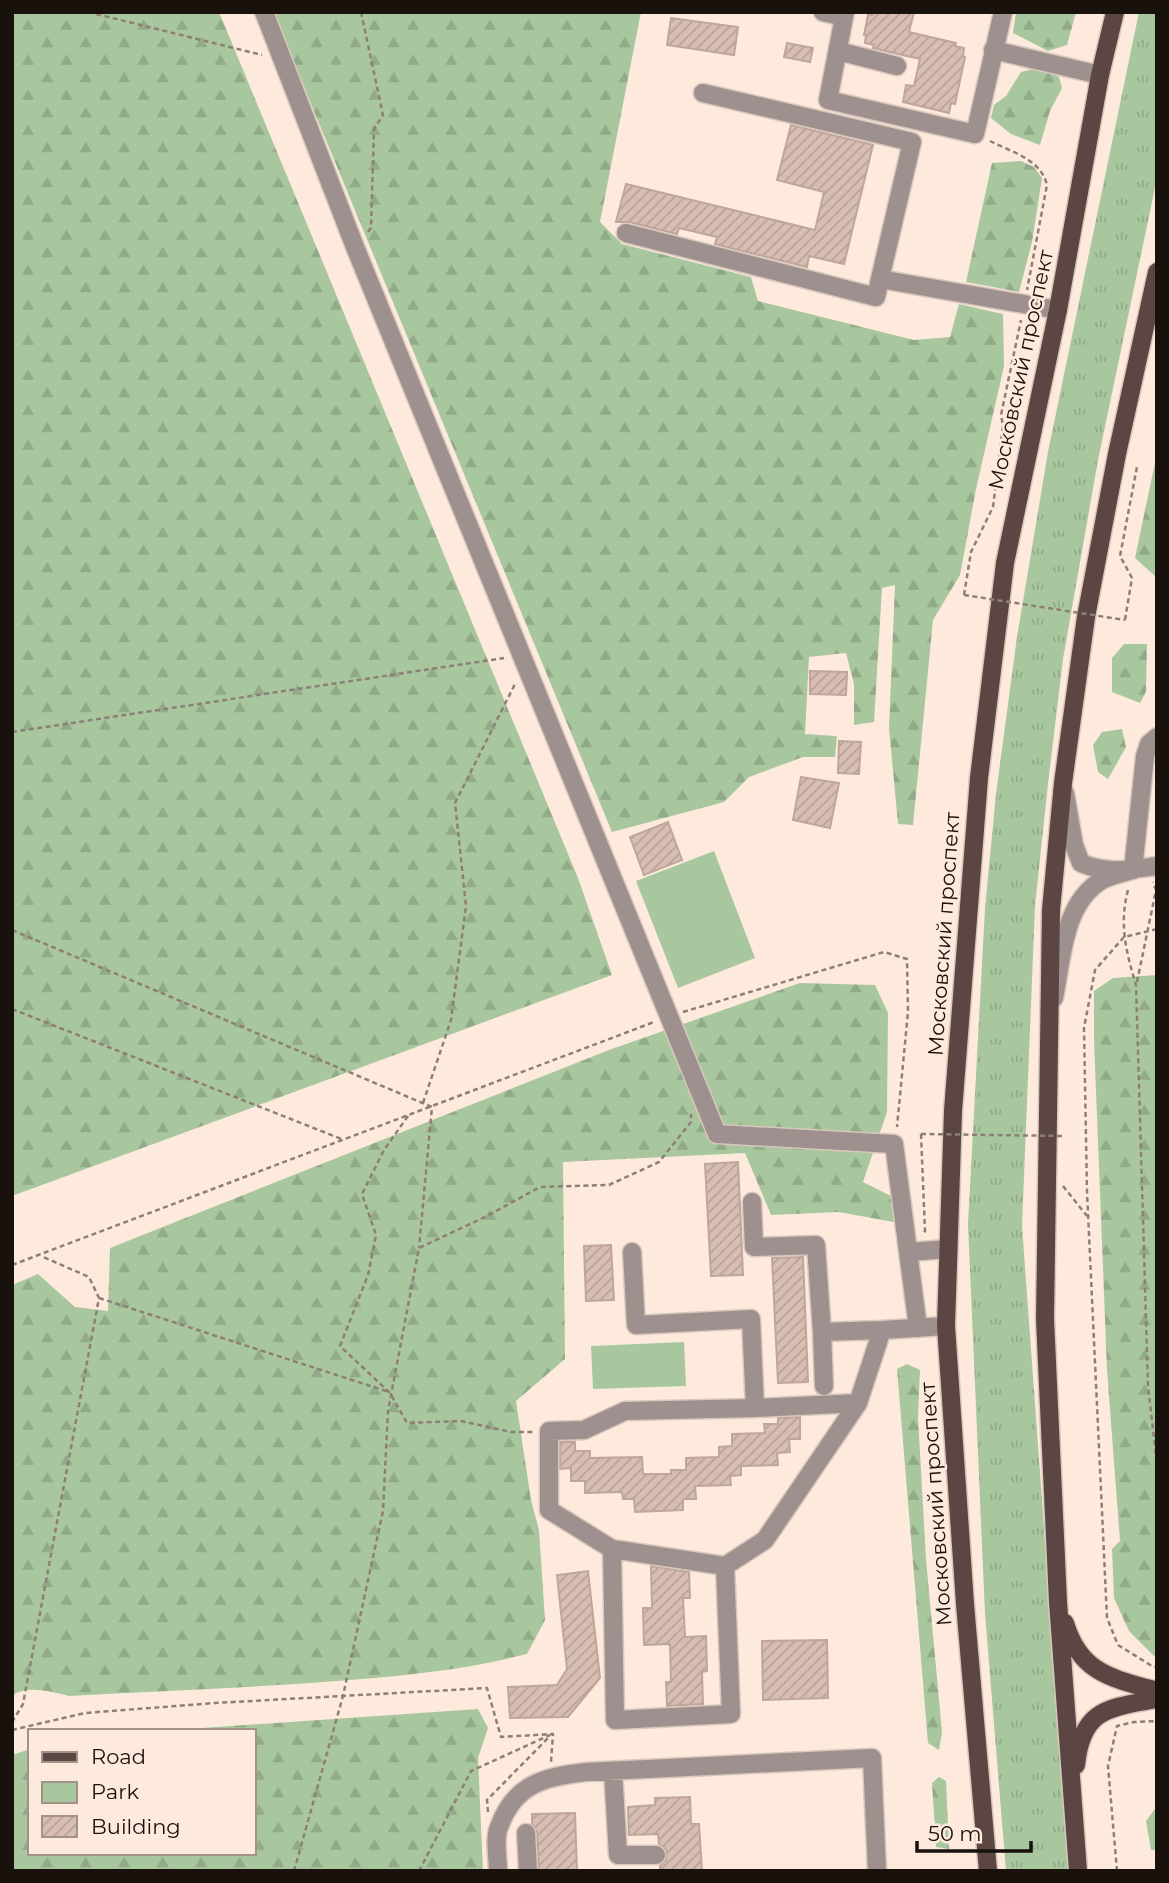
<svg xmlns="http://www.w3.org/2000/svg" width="1169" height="1883" font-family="Montserrat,sans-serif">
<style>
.grass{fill:url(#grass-tufts)}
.forest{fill:url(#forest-firs)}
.park{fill:#a9c79f}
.building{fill:url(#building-hatch);stroke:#bfa59a;stroke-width:2}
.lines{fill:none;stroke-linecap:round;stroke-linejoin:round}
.minor-casing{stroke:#d9c7bb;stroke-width:21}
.major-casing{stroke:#d9c7bb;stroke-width:21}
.path{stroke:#8d7f76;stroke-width:2.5;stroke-dasharray:5 3.5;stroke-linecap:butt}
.minor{stroke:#9d908f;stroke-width:18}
.major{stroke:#5b4643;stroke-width:18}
.path-bridge{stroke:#8d7f76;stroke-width:2.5;stroke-dasharray:5 3.5;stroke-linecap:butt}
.labels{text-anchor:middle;stroke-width:5;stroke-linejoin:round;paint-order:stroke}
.street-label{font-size:21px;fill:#19110b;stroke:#fdeadd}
</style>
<defs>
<pattern id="grass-tufts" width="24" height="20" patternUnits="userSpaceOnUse" patternTransform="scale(1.75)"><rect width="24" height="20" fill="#a9c79f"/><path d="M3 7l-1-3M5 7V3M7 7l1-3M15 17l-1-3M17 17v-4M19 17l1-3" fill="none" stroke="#91aa88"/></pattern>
<pattern id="forest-firs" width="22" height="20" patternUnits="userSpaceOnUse" patternTransform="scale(1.75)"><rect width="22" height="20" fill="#a9c79f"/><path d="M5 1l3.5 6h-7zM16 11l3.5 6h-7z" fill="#91aa88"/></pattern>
<pattern id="building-hatch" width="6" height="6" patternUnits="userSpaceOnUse" patternTransform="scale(1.75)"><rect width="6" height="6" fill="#d8bdb2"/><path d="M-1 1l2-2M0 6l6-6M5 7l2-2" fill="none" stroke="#b9a198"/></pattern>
</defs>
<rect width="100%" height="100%" fill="#fdeadd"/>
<path class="grass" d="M1139 12H1157V178L1098 460 1063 659 1048 784 1035 906 1022 1226 1069 1871H1006L985 1614 968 1224 985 908 996 794 1017 637 1048 452Z"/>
<path class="forest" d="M12 12H219L578 878 612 975 12 1196Z
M273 12H641L600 222 622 244 751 277 758 301 914 340 950 337 959 304 1003 314 1004 366 976 489 960 575 933 620 913 825 898 824 889 728 895 585 882 588 874 722 854 725V684L846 653 809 657 805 734 837 736 835 757H803L749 777 724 802 612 832Z
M1016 12H1076L1067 45 1048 51 1013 33Z
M1042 67 1059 77 1062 88 1050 111 1040 145 1011 134 991 118 994 105 1006 96 1021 72Z
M1021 161 1034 167 1042 178 1032 242 1019 292 966 282 992 163Z
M1157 453V575L1156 577 1135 558Z
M1124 644H1147L1146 692 1140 703 1112 692V658Z
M1122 729 1126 747 1108 779 1098 772 1093 745 1102 732Z
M1157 975V1659L1129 1631 1114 1598 1112 1549 1120 1541 1107 1370 1094 1040V991L1113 978Z
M800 983 875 985 888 1013 887 1112 863 1182 895 1198 899 1223 839 1212 771 1215 745 1153 563 1162 565 1359 516 1401 531 1500 539 1530 545 1620 527 1654C465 1670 401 1676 337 1681 248 1688 158 1691 69 1696 53 1692 26 1684 12 1696V1285L38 1274 75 1307 108 1311 110 1248 609 1050Z
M907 1364 920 1370 918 1417 926 1559 942 1732 939 1750 928 1743 897 1369Z
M478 1709 488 1728 478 1758 483 1871H12V1755L30 1749V1853H254V1731H159Z
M939 1777 946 1781 949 1849 936 1847 932 1783Z
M1157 1806V1850H1151L1146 1821Z"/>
<path class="park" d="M714 851 755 958 678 988 636 881Z
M684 1342 686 1386 593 1389 591 1346Z"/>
<path class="building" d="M872 12H914L909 32 956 43 955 46 964 48 963 56 965 57 955 104 951 103 949 113 903 102 906 85 914 86 920 59 873 48 874 45 865 43 866 35H864L868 15H872Z
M671 18 738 27 734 55 667 45Z
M787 43 813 48 810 62 784 57Z
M791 125 873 145 844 264 809 256 807 267 715 244 717 237 679 228 677 234 629 222H616L626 184 815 230 824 192 777 180Z
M810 671 847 672 846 695 810 694Z
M839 741 861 742 859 774 838 773Z
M801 777 839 783 830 828 793 820Z
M668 822 682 860 644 875 630 837Z
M738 1162 743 1275 711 1276 705 1164Z
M611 1245 614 1300 586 1301 584 1246Z
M803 1257 808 1382 778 1383 772 1258Z
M800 1417V1439H789L790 1452 777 1453 778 1465 741 1466V1475L730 1476 731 1485 695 1486 696 1499H683V1510L635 1512 634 1499H623L622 1492 585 1493V1481H571V1468L560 1469V1442H575V1451H590V1458L642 1457 643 1474H671V1470H686V1458L719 1457V1447L732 1446V1434L765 1433 764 1424H778V1418Z
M651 1566 689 1572 690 1598H683L685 1637 706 1636 707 1671 702 1672 703 1704 667 1706 666 1682H671L670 1644 644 1645 643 1608H652Z
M588 1571 600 1678 568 1717 510 1718 508 1687 557 1685 567 1669 557 1575Z
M827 1640 828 1698 763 1700 762 1641Z
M690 1797 691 1824H699L702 1871H660V1866L666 1860V1850L659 1844 658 1834 629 1835 628 1807 655 1805V1798Z
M575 1813 577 1871H539L537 1832 532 1824V1814Z"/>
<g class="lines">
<g class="minor-casing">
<path id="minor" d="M264 12 355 247 717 1134 894 1144 918 1328
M823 12 844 17
M845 12 828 100 975 134 1003 12
M993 50 1100 75
M838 51 897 66
M703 93 912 142 880 279 1058 310
M626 233 876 297 880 279
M1065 793 1074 845 1081 863C1107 874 1129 870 1157 866
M1133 870 1145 756 1149 744 1157 737
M1054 998C1062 959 1063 903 1102 880 1111 875 1123 873 1133 870
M752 1202 754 1247 816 1245 822 1332 882 1330
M632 1252 636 1325 751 1319 755 1408 858 1403
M909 1252 948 1249
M822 1332 824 1386
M755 1408 625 1411 584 1430 549 1431V1510L612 1549 615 1720 731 1714 725 1566 765 1540 858 1403 882 1330 946 1326
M612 1549 725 1566
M613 1771 618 1855H656
M526 1833 528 1871
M498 1871C498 1858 494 1838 499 1827 515 1783 545 1777 586 1772L872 1758 877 1871"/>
</g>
<g class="major-casing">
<path id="major" d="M1065 1623C1080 1673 1111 1678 1157 1691
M1076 1765C1082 1708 1109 1708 1157 1699
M988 1871 965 1604 946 1326 953 1111 979 778 1005 563 1058 310 1100 75 1115 12
M1078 1871 1058 1602 1045 1319 1051 910 1063 783 1086 617 1117 454 1157 272"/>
</g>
<path class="path" d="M88 12 262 55
M361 12 383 115 374 129 371 228 367 233
M990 141C1011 152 1041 159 1047 185L1027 290
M964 595 971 552 993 507 1003 426 1001 415 1021 320
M1125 620 1132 578 1120 556 1137 467
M12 732 504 658
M1128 890C1119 924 1126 952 1136 985L1148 1386 1157 1464
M1157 929 1124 937 1095 970 1084 1028 1087 1192 1107 1618 1118 1645 1152 1666 1157 1667
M12 930 432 1107 419 1248
M1137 982 1156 890 1153 882
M12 1009 344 1140
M683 1012 884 952 907 959 908 1012 897 1127
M423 1103 451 1020 466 906 455 803 516 682
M408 1116 384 1150 362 1194 376 1235 368 1275 340 1346 390 1393 407 1423 461 1421 511 1432H533
M921 1134 925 1231 922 1235
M1063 1186 1087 1216
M12 1265 654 1022
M99 1298 389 1392
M12 1722 23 1704 99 1298 89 1277 41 1256
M12 1730 85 1713 215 1703 487 1688 501 1737 553 1734 551 1762
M488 1812 487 1800 550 1736
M294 1871 343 1696 383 1511 388 1411 419 1248 485 1217 540 1187 609 1185 659 1162 691 1122V1114
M419 1871 471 1771 550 1735
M1117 1871 1108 1766 1117 1726 1134 1722 1157 1721"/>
<use href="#minor" class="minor"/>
<use href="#major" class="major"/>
<path class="path-bridge" d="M964 595 1125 620
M921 1134 1064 1136"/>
</g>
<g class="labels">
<g class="street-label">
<text transform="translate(1021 370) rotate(-78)" y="7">Московский проспект</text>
<text transform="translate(944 934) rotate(-86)" y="7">Московский проспект</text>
<text transform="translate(936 1504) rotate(-94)" y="7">Московский проспект</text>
</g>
</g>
<rect width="1169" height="1883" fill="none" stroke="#19110b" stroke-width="28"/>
<rect x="28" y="1729" width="228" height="126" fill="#fdeadd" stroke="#a29389" stroke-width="2"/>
<rect x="42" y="1752" width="35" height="10" fill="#5b4643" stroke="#a29389" stroke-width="2"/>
<text x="91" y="1764" font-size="21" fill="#19110b">Road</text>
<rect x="42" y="1782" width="35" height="21" fill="#a9c79f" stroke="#a29389" stroke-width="2"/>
<text x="91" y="1799" font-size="21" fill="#19110b">Park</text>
<rect x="42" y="1816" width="35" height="21" fill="url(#building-hatch)" stroke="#a29389" stroke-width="2"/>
<text x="91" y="1834" font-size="21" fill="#19110b">Building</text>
<path d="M917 1841v10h114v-10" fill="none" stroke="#19110b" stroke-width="3.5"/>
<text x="928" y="1841" font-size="21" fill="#19110b" stroke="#fdeadd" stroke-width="5" paint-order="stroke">50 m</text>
</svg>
